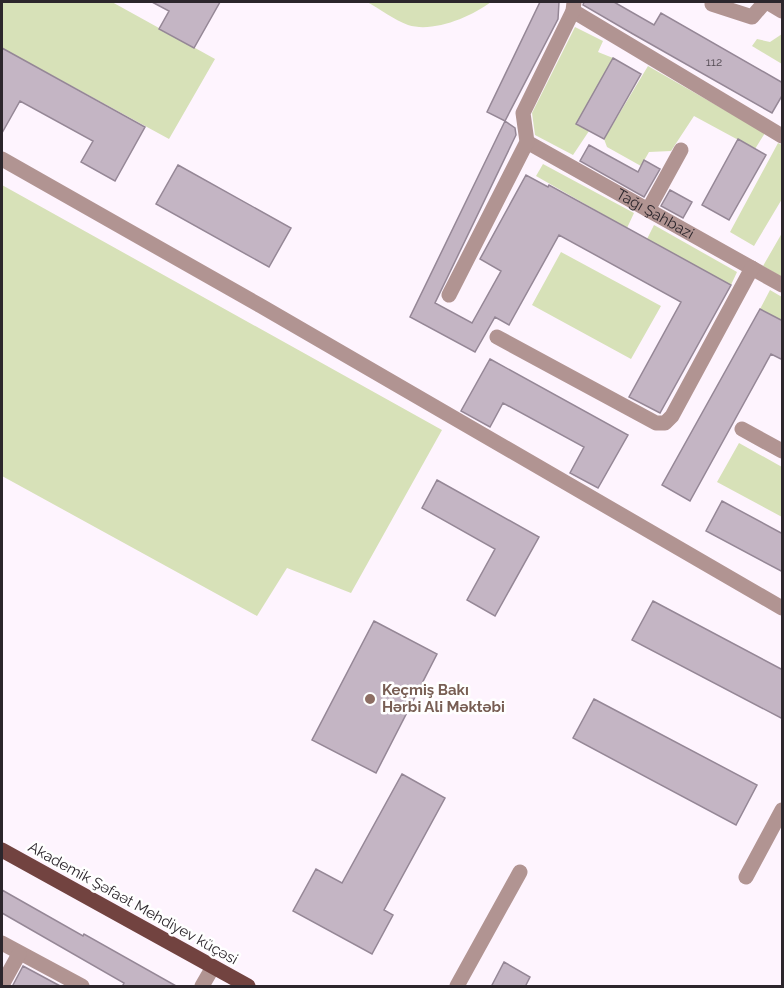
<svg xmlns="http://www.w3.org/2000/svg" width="784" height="988" font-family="Raleway,sans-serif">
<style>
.green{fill:#d7e1b8}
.building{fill:#c4b5c4;stroke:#958796;stroke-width:1.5}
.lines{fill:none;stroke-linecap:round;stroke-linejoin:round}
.minor{stroke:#b19492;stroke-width:15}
.major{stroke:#724340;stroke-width:15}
.education-dot{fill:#8d6e63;stroke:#fff;stroke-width:2}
.labels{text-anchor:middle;stroke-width:5;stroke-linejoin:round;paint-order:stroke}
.number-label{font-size:12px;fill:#524a52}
.street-label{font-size:15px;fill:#2c262c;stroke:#fff}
.education-label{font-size:15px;font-weight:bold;fill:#785e54;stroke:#fff;text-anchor:start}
</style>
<rect width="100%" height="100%" fill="#fef4fe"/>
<path class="green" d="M2 2H112L215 59 169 139 2 48Z
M367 2H491C471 17 433 33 408 25 394 20 380 9 367 2Z
M575 27 603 41 598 52 613 58 589 131 573 155 535 135 532 113Z
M782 34V64L752 46 757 39 770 42Z
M648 66 765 133 755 149 694 116 671 151 649 152 641 166 607 147 604 139Z
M778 143 782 145V199L754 246 730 232Z
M543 164 634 213 627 228 536 176Z
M2 185 442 430 351 593 287 568 257 616 2 476Z
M654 225 737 272 731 285 647 239Z
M782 233V277L763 266Z
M561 252 661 306 631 359 532 305Z
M770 290 782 297V321L760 309Z
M739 443 782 467V517L717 482Z"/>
<path class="building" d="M152 2H220L194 48 159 29 169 11Z
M540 2H559L558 19 505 121 487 112Z
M584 2H614L654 25 661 13 783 83V94L772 113 633 34 583 5Z
M2 48 145 127 115 181 81 162 93 141 20 101 2 133Z
M613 58 641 74 604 139 576 124Z
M505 121 515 128 516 135 435 303 472 323 501 271 480 259 526 175 548 187 549 185 731 285 660 413 629 397 681 302 559 235 509 325 495 317 475 352 410 317Z
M738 139 766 155 729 220 702 205Z
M589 145 638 172 644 160 660 169 644 197 580 161Z
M178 165 291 228 269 267 156 204Z
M670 190 692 202 683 218 661 206Z
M760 309 783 321V360L771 354 690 501 662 485Z
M490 359 628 435 598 488 570 473 584 447 503 403 490 427 461 411Z
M437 480 539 537 495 616 467 600 495 549 422 508Z
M722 501 783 534V572L706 531Z
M653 601 783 670V719L632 640Z
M374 621 437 654 376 773 312 740Z
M594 699 757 785 736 825 573 738Z
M402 774 445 798 384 910 393 915 372 954 293 911 316 869 342 883Z
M2 890 83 936 84 934 178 987H122L124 983 2 913Z
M504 962 530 977 525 987H491Z
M23 966 62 987H12Z"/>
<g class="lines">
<g class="minor">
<path d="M767 2 782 11"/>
<path d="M712 4 752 17 765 2"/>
<path d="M573 11 782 136"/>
<path id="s1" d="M527 142 782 285"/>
<path d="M2 159 261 306 782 608"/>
<path d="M648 210 681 150"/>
<path d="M449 295 527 142 523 113 573 11 574 2"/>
<path d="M497 337 656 423H665L672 416 752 268"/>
<path d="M742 429 782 451"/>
<path d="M746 877 782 810"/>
<path d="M2 943 82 986"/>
<path d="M2 985 19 954"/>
<path d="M202 986 213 967"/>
<path d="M457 986 520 872"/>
</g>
<path class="major" d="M2 850 248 986"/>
</g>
<circle class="education-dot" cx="370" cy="699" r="6"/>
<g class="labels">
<g class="number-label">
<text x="714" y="66">112</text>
</g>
<g class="street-label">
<text dy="5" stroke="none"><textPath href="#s1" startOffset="147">Tağı Şahbazi</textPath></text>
<text transform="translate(133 903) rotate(29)" y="5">Akademik Şəfaət Mehdiyev küçəsi</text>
</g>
<g class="education-label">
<text x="382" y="695">Keçmiş Bakı<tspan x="382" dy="17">Hərbi Ali Məktəbi</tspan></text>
</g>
</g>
<rect width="784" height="988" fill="none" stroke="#2c262c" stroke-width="6"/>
</svg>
